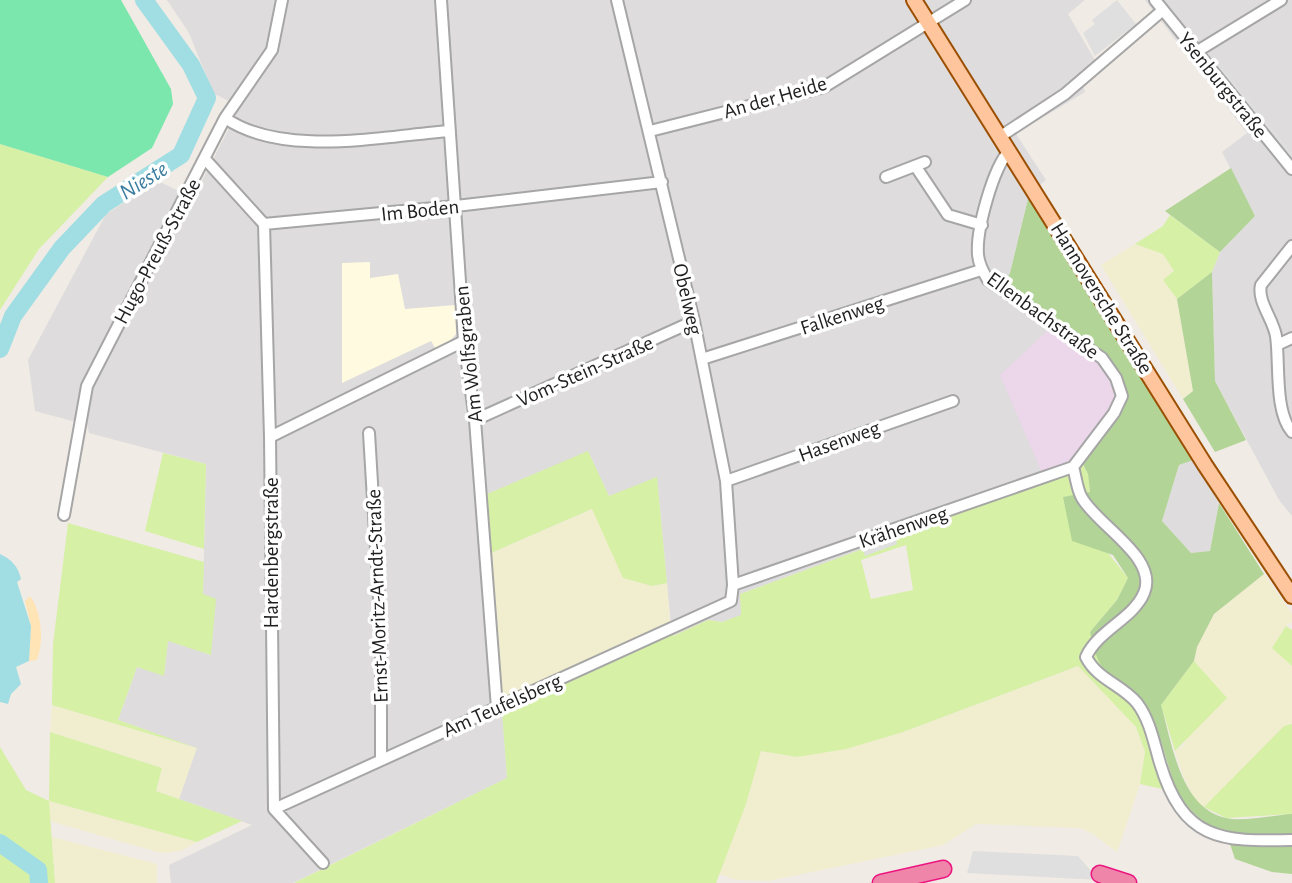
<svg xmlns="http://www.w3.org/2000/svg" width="1292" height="883" font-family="'Alegreya Sans',sans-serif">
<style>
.residential{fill:#dedcdc}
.industrial{fill:#ebd6ea}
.education{fill:#fffae0}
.farmland{fill:#f1eecf}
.grass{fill:#d6f0a6;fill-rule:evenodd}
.forest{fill:#b2d496}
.sand{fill:#ffe4b5}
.pitch{fill:#7ce7ad}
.parking{fill:#dfdfdf}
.water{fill:#a1dee3}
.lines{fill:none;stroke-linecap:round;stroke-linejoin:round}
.river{stroke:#a1dee3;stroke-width:18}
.minor-casing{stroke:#a6a6a6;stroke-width:14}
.major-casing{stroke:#9b4f00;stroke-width:18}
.highway-casing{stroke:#ec1580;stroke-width:19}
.minor{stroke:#fff;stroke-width:10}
.major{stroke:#ffc59c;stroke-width:14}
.highway{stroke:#ef86aa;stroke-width:16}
.labels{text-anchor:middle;stroke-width:7;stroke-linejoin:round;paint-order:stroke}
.street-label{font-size:21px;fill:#1f1f1f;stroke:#fff}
.water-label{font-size:23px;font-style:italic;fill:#3b7da0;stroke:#fff}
</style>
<rect width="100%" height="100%" fill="#f1ebe5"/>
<path class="residential" d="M167 0H1085L1068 14 1099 67 1083 85 1085 92 1016 134 1046 180 1029 195 1010 273 1003 286 1056 323 1046 482 740 594 742 615 722 622 708 620 672 636 657 478 609 496 588 452 487 494 507 778 293 883H171L169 865 252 825 179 799 196 748 118 720 137 667 164 675 168 640 211 655 203 594 206 464 89 433 87 425 35 411 28 360 106 214 158 181 193 198 240 107 213 93 189 33Z
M1145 0H1292V516L1279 500 1215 381 1212 272 1220 252 1255 216 1222 152 1247 133Z
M1193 460 1219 503 1210 551 1191 553 1162 521 1179 465Z"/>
<path class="industrial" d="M1056 323 1105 356 1126 398 1082 462 1046 482 1000 375Z"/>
<path class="education" d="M370 262V278L398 274 405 309 455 305 456 334 449 342 435 348 431 341 342 383V263Z"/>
<path class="farmland" d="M1135 244 1163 254 1174 271 1163 280 1177 299 1193 391 1183 399 1101 265Z
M593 509 624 578 652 586 667 583 670 624 501 698 491 553Z
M1264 574 1292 614V622L1286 626 1273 648 1292 666V724L1284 726 1204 807 1197 804 1183 776 1175 751 1183 746 1213 685 1194 661 1197 647 1214 614Z
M1079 666 1136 727 1145 752 1140 784 1117 852 1093 834 1080 828 976 824 943 845 768 881 737 880 719 874 746 804 761 751 797 757 903 732Z
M52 705 197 748 179 799 156 791 162 768 50 732Z
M49 801 197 842 180 851 161 853 53 822 48 816Z
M52 837 157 864V883H55Z"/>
<path class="grass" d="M0 144 108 177 39 249 0 310Z
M1170 215 1220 252 1212 272 1177 299 1163 280 1174 271 1163 254 1135 244 1163 226Z
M588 451 609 496 657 477 667 583 652 586 623 578 592 509 491 553 487 494Z
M163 453 206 464 204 549 145 531Z
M1082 462 1088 474 1090 493 1063 497 1128 578 1117 600 1090 632 1151 718 1176 792 1140 784 1145 752 1136 727 1078 666 903 732 846 749 797 757 761 751 746 804 716 883H294L507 778 501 698 670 624 673 636 708 620 722 622 741 615 740 594 1058 477ZM906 545 913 590 871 599 861 560Z
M68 523 204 562 203 594 216 599 211 655 168 641 164 676 137 667 118 720 197 748 52 705 53 644Z
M1286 626 1292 630V666L1272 648Z
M1194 661 1227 698 1175 751 1161 705Z
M1292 724V814L1226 818 1204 807 1284 726Z
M50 732 162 768 156 791 242 821 197 842 49 801 55 883H0V747L26 790 49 801Z"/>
<path class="forest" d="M1231 168 1255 216 1220 252 1165 211Z
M1029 195 1193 460 1179 465 1162 521 1191 553 1210 551 1219 503 1264 574 1214 614 1197 647 1194 661 1161 705C1172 743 1180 808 1226 818 1242 822 1274 815 1292 814V874L1272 872 1235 859 1227 835C1162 803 1178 772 1151 718 1140 695 1118 686 1103 668 1095 658 1093 643 1090 632L1117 600 1128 578 1113 555 1072 541 1063 497 1090 492 1088 474 1082 462 1117 417 1121 378 1003 286 1010 273Z
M1212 272 1215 381 1246 440 1215 452 1183 399 1193 391 1177 299Z"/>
<path class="sand" d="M30 596C42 612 44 642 37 660L29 661 31 626 25 601Z"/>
<path class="pitch" d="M0 0H121L171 89 173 104 152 148 108 177 0 144Z"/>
<path class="parking" d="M1117 0 1136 24 1095 56 1083 33 1095 24 1092 20Z
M1218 62 1292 153V163L1213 66Z
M893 531 897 544 865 556 861 542Z
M973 851 1078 856 1099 880 967 873Z"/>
<path class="water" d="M0 554C12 560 18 566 21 579L17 582 31 626 29 661 16 667 21 684 11 694 8 704 0 702Z"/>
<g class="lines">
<path class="river" d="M0 349 13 316 62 248 104 204 181 155 207 98 191 65 144 0
M0 843 38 870 39 883"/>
<g class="minor-casing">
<path id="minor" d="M441 0 464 341 475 420 497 708
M1155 0 1292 169
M1196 52 1281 0
M225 118C283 158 383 136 450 131
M650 131 824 87 965 0
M1001 136 1065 94 1163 10
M1010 150C993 167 976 230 978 255 979 265 983 272 988 280L1102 358 1116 378 1122 396 1114 413 1073 467C1076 477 1077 490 1082 498 1098 526 1159 558 1144 593 1133 619 1098 630 1086 657 1097 679 1122 685 1137 703 1150 720 1154 743 1160 763 1183 840 1220 842 1292 840
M205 159 264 224 456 206 662 182
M916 167 948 215 982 225
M886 177 925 162
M264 224 270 437 274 809 323 863
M1292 246 1261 285C1257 301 1273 319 1276 336 1280 363 1274 411 1292 432
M1277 345 1292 338
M702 359 981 270
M475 420 694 321
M369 433 381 632V759
M270 437 464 341
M726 481 953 401
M64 515 87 386 225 118 272 50 282 0
M733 585 1073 467
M274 809 731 601 733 585 726 481 694 321 617 0"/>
</g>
<g class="major-casing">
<path id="major" d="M914 0 1205 465 1292 596"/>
</g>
<g class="highway-casing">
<path id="highway" d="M1100 874 1128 883
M881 883 943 869"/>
</g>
<use href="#minor" class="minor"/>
<use href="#major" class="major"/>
<use href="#highway" class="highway"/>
</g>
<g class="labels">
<g class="street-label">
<text transform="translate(1223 85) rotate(51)" y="7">Ysenburgstraße</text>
<text transform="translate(775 97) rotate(-16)" y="7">An der Heide</text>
<text transform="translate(420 210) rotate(-6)" y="7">Im Boden</text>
<text transform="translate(157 251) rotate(-62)" y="7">Hugo-Preuß-Straße</text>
<text transform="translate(1102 298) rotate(58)" y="7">Hannoversche Straße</text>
<text transform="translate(688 299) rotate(77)" y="7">Obelweg</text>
<text transform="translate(842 315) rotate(-18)" y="7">Falkenweg</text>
<text transform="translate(1043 315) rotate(36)" y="7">Ellenbachstraße</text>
<text transform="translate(468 354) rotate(-96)" y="7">Am Wolfsgraben</text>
<text transform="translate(585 371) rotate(-24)" y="7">Vom-Stein-Straße</text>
<text transform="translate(839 441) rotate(-20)" y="7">Hasenweg</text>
<text transform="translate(903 527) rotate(-19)" y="7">Krähenweg</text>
<text transform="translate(271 553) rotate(-90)" y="7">Hardenbergstraße</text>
<text transform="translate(377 596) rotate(-92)" y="7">Ernst-Moritz-Arndt-Straße</text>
<text transform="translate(502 705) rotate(-24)" y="7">Am Teufelsberg</text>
</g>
<g class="water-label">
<text transform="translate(143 180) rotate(-32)" y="8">Nieste</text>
</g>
</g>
</svg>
